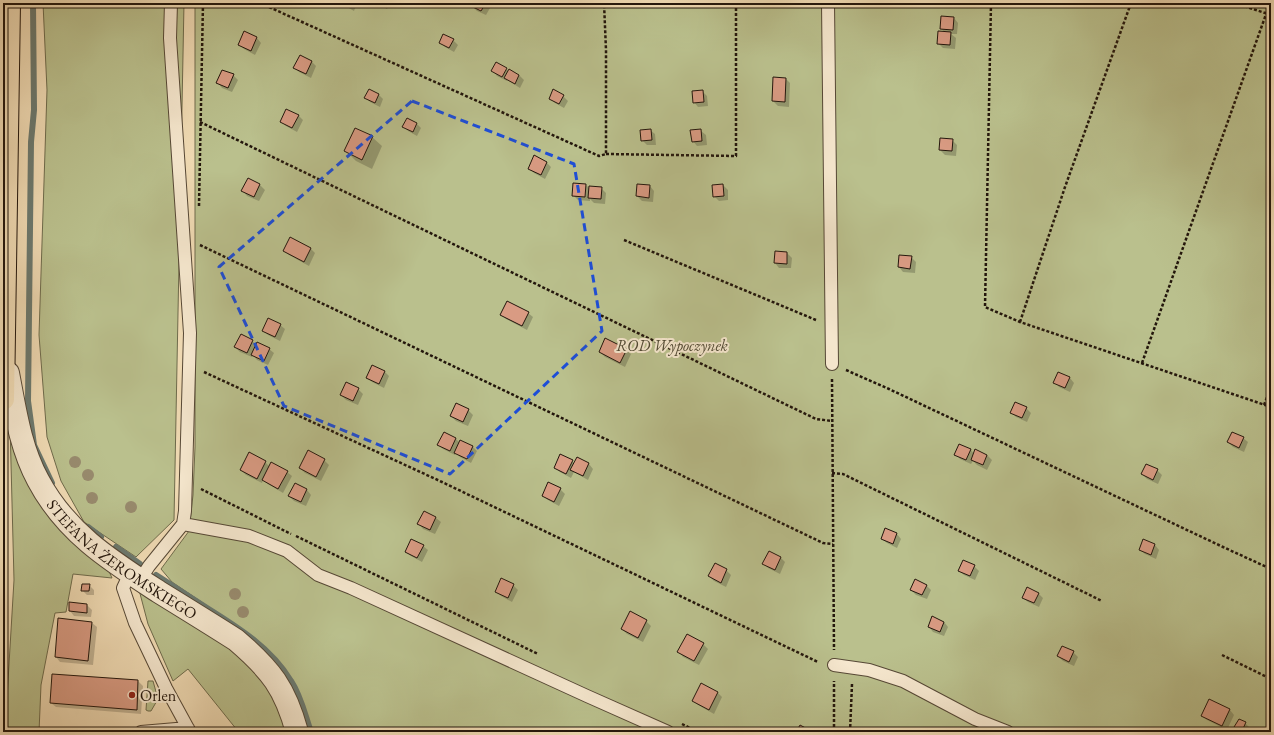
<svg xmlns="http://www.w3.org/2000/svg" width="1274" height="735" font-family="'EB Garamond',serif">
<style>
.green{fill:#bac08d;stroke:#6e6b4c}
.shadow{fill:#0003}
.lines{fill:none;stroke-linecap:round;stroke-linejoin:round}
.stream{stroke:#6b796f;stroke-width:6}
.building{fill:#d99b83;stroke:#23160c}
.service-casing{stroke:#564836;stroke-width:14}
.minor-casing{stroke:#564836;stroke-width:24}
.primary-casing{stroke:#23160c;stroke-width:24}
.path{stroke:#23160c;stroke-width:2.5;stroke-dasharray:3 2;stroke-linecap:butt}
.service{stroke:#f6e8cf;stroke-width:12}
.minor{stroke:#f6e8cf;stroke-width:22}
.primary{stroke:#f1dcb5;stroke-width:22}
.tree{fill:#988b6e}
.marked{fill:none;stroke:#1d4ed8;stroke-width:3;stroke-dasharray:8 5;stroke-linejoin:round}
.poi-dot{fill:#8f2418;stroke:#f6e8cf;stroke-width:1.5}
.labels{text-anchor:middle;stroke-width:4;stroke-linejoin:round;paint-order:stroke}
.park-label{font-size:16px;font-style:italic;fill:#504933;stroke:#f6e8cf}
.street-label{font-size:16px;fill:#23160c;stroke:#f6e8cf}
.poi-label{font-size:16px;fill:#23160c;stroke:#f6e8cf;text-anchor:start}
</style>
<rect width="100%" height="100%" fill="#f1dcb5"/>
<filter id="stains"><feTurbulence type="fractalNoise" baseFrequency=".005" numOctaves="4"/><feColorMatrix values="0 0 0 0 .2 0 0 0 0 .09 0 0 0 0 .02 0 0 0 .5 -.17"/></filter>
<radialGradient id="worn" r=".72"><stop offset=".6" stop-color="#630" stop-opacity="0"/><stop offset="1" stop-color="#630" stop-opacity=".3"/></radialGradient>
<path class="green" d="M43 3H184L174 520 136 557 84 522 61 481 47 437 39 335 47 90Z
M195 3H1271V732H309L287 675 240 628 172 582 161 569 189 531 193 495 195 447Z
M10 424 108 569 112 578 73 574 66 612 55 613 41 685 39 732H5L14 580Z
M138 586 237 651 265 678 290 732H236L237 730 188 669 173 681 148 624Z
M148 681H153L158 699 151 711H148L146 710Z"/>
<path class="shadow" d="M337 3H357L354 11 342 4 341 5Z
M377 3H390L387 9Z
M474 3H485L490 8 486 15 477 11 472 6Z
M954 18 958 23 957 34H951L956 38 955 49 943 48 938 43 946 33 941 29Z
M245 33 257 38 261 43 255 55 244 49 239 44Z
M453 40 458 45 454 52 445 47 440 42Z
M300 56 312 62 316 66 311 78 299 72 295 68Z
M506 69 509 71V70L519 75 524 80 520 88 507 80V81L497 76 493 71Z
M233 75 238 80 232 92 222 88 218 83Z
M786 79 790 83 789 107 778 106 773 101Z
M702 91 707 96 708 106 698 107 694 102Z
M379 95 383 99 380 107 370 102 365 97Z
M563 96 568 101 564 108 555 103 550 98Z
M298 115 303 120 297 132 286 126 281 121Z
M417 124 421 128 417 136 408 131 403 126Z
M650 130 655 134 656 145H647L642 140Z
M701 131 706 135 707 145 697 146 693 141Z
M372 137 382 146 372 169 356 161 346 151Z
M952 140 957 145 956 156 945 155 940 150Z
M546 162 551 167 545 179 534 173 529 168Z
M248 180 260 185 265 190 259 201 247 196 243 191Z
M586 185 590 189 601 188 606 193 605 204 594 203 590 199V201L578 200 573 195Z
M723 185 728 190V200L719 201 714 196Z
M650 186 654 191 653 202 642 201 637 196Z
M311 249 315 253 309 266 289 255 284 251Z
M775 252 787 253 792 258 791 268H779L775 263Z
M911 257 916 262 915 273 903 272 899 267Z
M528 313 533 317 527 330 506 319 502 315Z
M280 325 285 329 280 341 268 335 263 331Z
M252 341 257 345 269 349 274 353 268 365 257 360 253 355 252 357 240 352 235 347Z
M626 350 631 354 625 367 605 357 600 352Z
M384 371 389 376 384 388 372 382 367 378Z
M1070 378 1074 383 1070 392 1059 387 1055 382Z
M358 389 363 394 358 405 346 400 341 395Z
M1026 408 1031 413 1027 422 1016 417 1011 412Z
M468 410 473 415 468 426 456 421 451 416Z
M1243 438 1248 442 1244 452 1233 447 1228 442Z
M456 439 460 443 472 446 477 451 471 463 460 457 456 453 455 455 443 449 438 445Z
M960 445 971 450 974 454 976 451 987 455 992 460 987 470 977 465 973 461 971 464 960 459 956 454Z
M577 458 589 464 593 469 588 480 574 472 571 478 560 472 555 467 572 461 575 464Z
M324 460 329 465 321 481 305 473 300 468Z
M265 462 270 467 287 472 292 476 283 493 268 484 263 480 262 483 246 475 241 470Z
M1157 470 1162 475 1158 484 1147 479 1142 474Z
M295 484 307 490 311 495 306 506 294 501 289 496Z
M560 489 565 494 559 506 548 500 543 496Z
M424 512 436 518 441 522 435 534 423 529 419 524Z
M886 529 897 534 901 539 897 548 887 543 882 539Z
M1144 541 1155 545 1159 550 1156 559 1145 554 1140 550Z
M423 546 428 550 422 562 411 556 406 552Z
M781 558 785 562 780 574 768 568 764 564Z
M974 566 979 571 975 580 964 575 959 571Z
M726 570 731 575 726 587 714 581 709 576Z
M89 585 94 590V595H87L82 590Z
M513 585 518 590 512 602 501 596 496 592Z
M926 585 931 590 927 599 916 595 911 590Z
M1038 593 1043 598 1039 607 1028 602 1023 598Z
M87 605 92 610 91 617 74 616 70 611Z
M646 621 651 626 643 642 627 634 622 629Z
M944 622 948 627 944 636 933 632 929 627Z
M92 623 97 627 93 665 60 662 56 657Z
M703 644 708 649 699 665 683 657 679 652Z
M1073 652 1078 657 1074 666 1063 661 1058 656Z
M138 681 143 686 141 714 56 707 51 703Z
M718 693 722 697 714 714 698 705 693 701Z
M1209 701 1230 710 1234 715 1227 730 1207 720 1202 716Z
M1245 723 1250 728 1248 732H1241L1236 727Z"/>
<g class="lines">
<path class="stream" d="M33 3 34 110 31 142 28 401 34 445 52 483
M88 527 101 537
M116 547 140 564
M156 575C173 586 190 597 207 608 239 628 271 648 291 681 301 696 305 715 311 732"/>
</g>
<path class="building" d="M472 3H486L481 11 471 6Z
M941 16 954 17 953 30 940 29Z
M244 31 257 37 251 51 238 45Z
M938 31 951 32 950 45 937 44Z
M443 34 454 39 449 48 439 43Z
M300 55 312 61 306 74 293 68Z
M496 62 507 68 502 77 491 71Z
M509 69 519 75 515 84 504 78Z
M222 70 234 74 228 88 216 83Z
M773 77 786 78 785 102 772 101Z
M369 89 379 94 375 103 364 98Z
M553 89 564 95 559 104 549 99Z
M703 90 704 102 693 103 692 91Z
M286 109 299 115 292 128 280 122Z
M407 118 417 123 413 132 402 127Z
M355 128 373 136 362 160 344 151Z
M651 129 652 140 641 141 640 130Z
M701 129 702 141 692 142 690 130Z
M940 138 953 139 952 151 939 150Z
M534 155 547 162 541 175 528 169Z
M248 178 260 184 254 197 241 191Z
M573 183 586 184 585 197 572 196Z
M637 184 650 185 649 198 636 196Z
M723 184 724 196 713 197 712 185Z
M589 186 602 187 601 199 588 198Z
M290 237 311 248 304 262 283 251Z
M775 251 787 252V264L774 263Z
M899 255 912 256 910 269 898 267Z
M507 301 529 312 522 326 500 315Z
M268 318 281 324 275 337 262 331Z
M241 334 253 340 247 353 234 347Z
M605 338 627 349 620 363 599 352Z
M257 342 270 348 264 361 251 355Z
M372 365 385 371 379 384 366 378Z
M1058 372 1070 377 1065 388 1053 383Z
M346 382 359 388 353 401 340 395Z
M1015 402 1027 407 1022 418 1010 413Z
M456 403 469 409 463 422 450 416Z
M444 432 456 438 450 451 437 445Z
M1232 432 1244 437 1239 448 1227 442Z
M460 440 473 446 467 459 454 453Z
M959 444 971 449 966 460 954 455Z
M975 449 987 455 983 465 971 460Z
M308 450 325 459 316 477 299 468Z
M249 452 266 461 257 479 240 470Z
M560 454 573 460 566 474 554 468Z
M577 457 589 463 583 476 570 470Z
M271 462 288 471 278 489 262 480Z
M1146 464 1158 469 1153 480 1141 474Z
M548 482 561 488 554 502 542 496Z
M295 483 307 489 301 502 288 496Z
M424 511 436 517 430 530 417 524Z
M885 528 897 533 893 544 881 539Z
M411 539 424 545 417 558 405 552Z
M1143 539 1155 544 1151 555 1139 550Z
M769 551 781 557 775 570 762 564Z
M963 560 975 565 970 576 958 571Z
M715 563 727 569 721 583 708 576Z
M501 578 514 584 508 598 495 592Z
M915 579 927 585 922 595 910 590Z
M82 584H90L89 591H81Z
M1027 587 1039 593 1034 603 1022 598Z
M69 602 87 604V613L69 611Z
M630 611 647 620 638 638 621 629Z
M932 616 944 622 940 632 928 627Z
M58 618 92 622 88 661 55 657Z
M687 634 704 643 694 661 677 652Z
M1062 646 1074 651 1069 662 1057 656Z
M52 674 138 680 137 710 50 703Z
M701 683 718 692 709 710 692 701Z
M1209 699 1230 709 1222 726 1201 716Z
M1239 719 1246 722 1242 731 1234 727Z
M800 725 813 732H796Z"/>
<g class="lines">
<g class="service-casing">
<path id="service" d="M828 3 832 364
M183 524 249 536 287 551 318 575 351 588 587 696 668 732
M130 573 123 588 135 623 166 688 190 732
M140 580 149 566 183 524 185 511 190 333 170 38 171 3
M834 665 869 670 903 681 975 719 1008 732
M141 732 188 728"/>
</g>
<g class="minor-casing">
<g id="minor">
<path id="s1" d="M8 373C15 409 20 447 38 480 66 533 111 561 159 592 185 608 211 624 236 640 271 670 285 688 297 732"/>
</g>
</g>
<g class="primary-casing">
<path id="primary" d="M3 399 9 3"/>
</g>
<path class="path" d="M260 3 599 156 606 154V50L604 3
M991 3 985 307 1020 322 1271 407
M1235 3 1271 15
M200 122 816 419 832 421
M606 154 736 156V3
M199 206 203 3
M624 240 816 320
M200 245 823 543 833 544
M1020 322 1065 187 1131 3
M1142 363 1270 3
M846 370 889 389 1223 547 1271 569
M204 372 442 482 818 662
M832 379 834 650
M1264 405 1271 387
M832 473 843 474 1102 601
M201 489 291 534
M296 536 538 654
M1222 655 1271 679
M682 724 698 732
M834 732V681
M850 732 852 684"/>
<use href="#service" class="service"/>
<use href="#minor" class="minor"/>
<use href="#primary" class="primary"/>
</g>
<g class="tree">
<circle cx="75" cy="462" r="6"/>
<circle cx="88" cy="475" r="6"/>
<circle cx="92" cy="498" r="6"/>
<circle cx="131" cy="507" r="6"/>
<circle cx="235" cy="594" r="6"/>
<circle cx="243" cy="612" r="6"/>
</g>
<path class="marked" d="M412 101 574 164 602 331 450 474 284 406 219 267Z"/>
<circle class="poi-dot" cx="132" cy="695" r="4"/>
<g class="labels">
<g class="park-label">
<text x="672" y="351">ROD Wypoczynek</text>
</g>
<g class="street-label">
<text dy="6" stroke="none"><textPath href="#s1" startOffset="229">STEFANA ŻEROMSKIEGO</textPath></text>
</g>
<g class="poi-label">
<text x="140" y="701">Orlen</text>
</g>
</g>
<rect width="1274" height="735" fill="none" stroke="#f1dcb5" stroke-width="16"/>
<rect x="4" y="4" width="1266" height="727" fill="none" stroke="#23160c" stroke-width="2"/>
<rect x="8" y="8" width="1258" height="719" fill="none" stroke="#23160c"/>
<rect width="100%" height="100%" filter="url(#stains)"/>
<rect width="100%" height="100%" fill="url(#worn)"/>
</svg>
